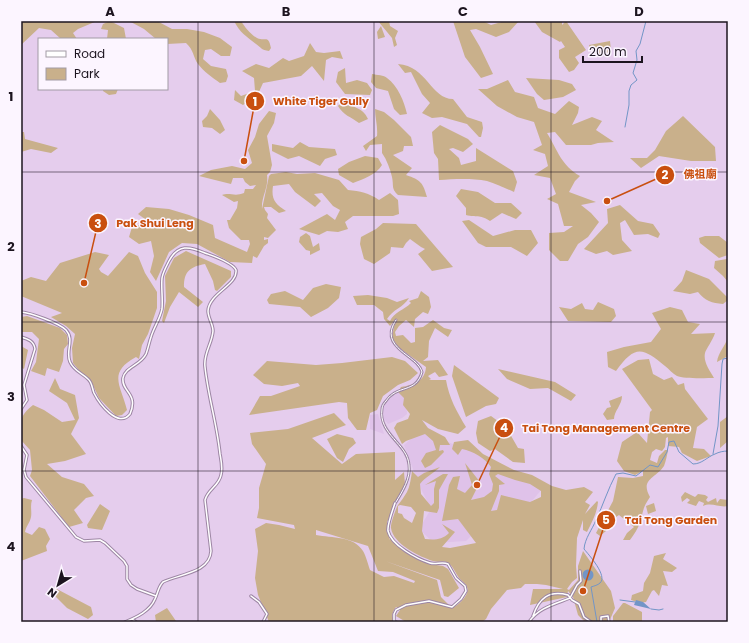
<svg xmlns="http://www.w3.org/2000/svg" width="749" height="643" font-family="Poppins,'Noto Sans TC',sans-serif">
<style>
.built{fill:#dfc2e9}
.green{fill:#c9b08b;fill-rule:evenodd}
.water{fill:#7295c7}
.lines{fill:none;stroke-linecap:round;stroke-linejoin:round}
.stream{stroke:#7295c7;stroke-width:1}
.pedestrian-casing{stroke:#9d86a4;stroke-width:3}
.minor-casing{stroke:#9d86a4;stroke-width:3.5}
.pedestrian{stroke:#fff;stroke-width:1}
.minor{stroke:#fff;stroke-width:1.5}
.grid{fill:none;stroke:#1c141f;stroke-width:1;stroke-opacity:0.55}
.leader{fill:none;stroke:#c94f0f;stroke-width:1.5}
.callout-dot{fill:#c94f0f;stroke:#fcf5ff;stroke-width:1.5}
.mark-label{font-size:12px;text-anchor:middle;font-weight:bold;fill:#fff}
.callout-label{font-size:11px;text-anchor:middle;font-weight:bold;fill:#c94f0f;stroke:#fcf5ff;stroke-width:3;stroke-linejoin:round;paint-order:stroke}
.neatline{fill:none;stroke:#1c141f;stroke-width:1.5}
.grid-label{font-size:13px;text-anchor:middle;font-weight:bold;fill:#1c141f}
</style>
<rect width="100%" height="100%" fill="#e5cded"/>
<path class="built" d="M400 392 406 397 407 414 402 418 388 424 384 419 383 405 389 398Z
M378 414 384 434 370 429V415Z
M419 432 429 435 482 455 542 489 527 507 476 531 466 541 434 543 419 529 431 509 417 481 411 463 404 445Z"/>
<path class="green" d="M21 21H97L78 29 73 33 77 39H61L51 30 39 28 21 45Z
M110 21 124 28 126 39H107L108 30 101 29 103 24Z
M129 21H157L172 29H187L204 32 220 38 232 47 230 56H221L211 49 205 50 203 59 211 66 226 69 228 76 226 82 220 83C212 77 204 72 198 64 193 57 194 50 186 43L167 44V39H156L144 29Z
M234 21H241C244 26 251 35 257 38 266 42 268 34 271 48L269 51C261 50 262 48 256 44 246 36 240 33 234 21Z
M378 21H389L390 26 398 31 395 38 397 45 394 47 392 38Z
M453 21H483L491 25 505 21H519L509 32 496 37 476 29 470 30 480 47 493 74 481 78 465 57Z
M534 21H562V25L566 21 586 50 575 57 579 63 574 70 569 72 559 58V50L565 47 561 41 560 42 542 32Z
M381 26 385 37 378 39 377 32Z
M610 41 611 51 598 57 591 52 589 45Z
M310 43 316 52 324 53 340 51 343 59 332 57 326 60 324 81 312 66 301 76 263 83 258 94 243 105 234 100 235 90 241 96 255 91 254 78 242 71 256 64 269 68 283 58 289 61 304 56Z
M398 64C427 66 431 99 453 99L467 117 482 122 483 128 481 137H479L467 124 442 117 432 118 422 113 430 103 422 94 411 72 405 73Z
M345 68 346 83 357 80 367 83 372 90 370 95 345 94 336 82 338 72Z
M372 74C377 75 384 75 387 78 398 86 404 101 407 114L400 115 394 109 388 91 376 88 371 82Z
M526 78 559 80 572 84 576 90 563 97 544 100 537 94Z
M508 80 515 92 534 97 538 108 555 114 569 101 579 107 578 113 572 125 592 117 602 121 596 130 614 142 598 143 591 145H566L555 132 547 133C558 151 561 165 580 176L575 181 569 192 596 202 581 205 591 213 599 222 588 237 578 244 568 261H560L549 250V233L564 232 573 226H564L558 204 547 199 556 194 550 178 534 175 548 166 545 154 533 150 542 145 534 122 517 117 497 106 478 89H487Z
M103 89H118L116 94 109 95 103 91Z
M341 102C352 107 363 107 368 119L359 123C351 117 343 115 338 106Z
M210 109 220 120 225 130 220 134 212 128 203 127 202 121 207 116Z
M375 109 384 112 394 120 411 137 413 146H404L403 151 393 155 412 168 406 175C421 180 423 183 427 197L398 195C391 188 394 187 392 177 390 169 387 160 382 153V144L370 145 366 151 363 146 377 136C378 127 375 118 375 109Z
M269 111 276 113 274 123 267 136 272 165 270 172 267 175C269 187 261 197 262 209L269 176 271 174 286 172 297 174 315 173 339 180 348 190C360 191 369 193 379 200L390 193 398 200 399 214 393 216H353L345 222 348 229 338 232 327 231 319 235 299 229 327 214 335 220 340 210 333 206 322 193 314 194 321 201 315 207 295 192 289 184 273 186C271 199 275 204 286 211L279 213 271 207H264L265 210 268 214 267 218 276 230 268 238 264 237V240L268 239V243L264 246 257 258 253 256 252 263 230 262 197 244 182 243 169 252 156 281 150 272 154 256 151 241 139 244 129 237 132 227 149 222 138 214 146 207 169 209 189 215 213 225 215 238 247 252 250 244 249 240H241L229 228 227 220H230L237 208 238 201 234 202 222 195C230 192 234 197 244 193L245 189H253L256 185 250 186 245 182 243 178H233L231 184 199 176 211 170 232 166 245 169 252 163 248 150 255 137 259 124Z
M683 116 715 147 716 161H691L659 156 641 168 630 158H647L655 150 666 131Z
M440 125 468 139 473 144 463 152 453 148 449 149 459 158 461 165 476 161V148L513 171 517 182 514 192C505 188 496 184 487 181 472 178 454 179 439 180L438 159 434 153 432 132Z
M21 132H24L25 139 58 148 51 153 31 149 21 152Z
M300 142 309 147 335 149 337 155 325 159 320 166 299 156 288 159 272 151V144L293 148Z
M365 156 378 158 382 165C376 175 363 179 353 183L339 175 338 169 349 162Z
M461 189 478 192 495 203H511L522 213 516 219 502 213 490 221C479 214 477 218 466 215V208L456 196Z
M620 205 638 221 653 224 660 234 658 238 648 234 634 235 625 220 620 223 622 240 632 251 613 255 607 251 596 254 584 249 608 223 607 209Z
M469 220 493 236 515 230H531L538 243 527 256 511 247H486L478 243 462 221Z
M383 223 416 224 453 267 432 271 418 254 425 249 421 247 410 239 406 243 403 248 391 247 390 253 374 264 364 259 360 244 361 237 376 229Z
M306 233 310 236 313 247 319 243 320 250 310 255V251L306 250 299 242 300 237Z
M705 236H719L728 243V255L719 258 700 243 699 238Z
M186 251 231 271V277L217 291 215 290 213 281 205 264C190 267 184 271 184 287L203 302 198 307 179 292 170 307 164 323 162 321 166 301 165 276 174 258Z
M95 252 109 255 99 269 101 272 108 276 129 252 138 256 145 273 157 292V308L148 334 142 345 139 359 136 357C107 373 121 385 127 410L122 415 116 416 99 398 91 381 82 374 73 363 72 348 75 334 66 326 51 317 62 313 21 296V281L31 277 46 281 60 263Z
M728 257V282L723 276 714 268 715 261 727 259Z
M686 270 709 279 728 298V300L723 304C712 303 705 301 698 292L690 294 673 291 682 281Z
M326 284 341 287 339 298 328 308 311 317 300 307 269 304 267 300 271 294 285 291 303 300 313 288Z
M421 291 429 297 431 307 428 314 423 312 415 319 414 327 406 320 399 326 395 332 396 336 403 335 411 343 415 342V328L423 327 433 320 444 328 452 330 448 337 435 328 429 341 428 357 423 361 438 360 448 375 439 377 435 372 428 376 431 379 429 380H446C449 398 457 412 466 427L458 434 438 429 422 420 428 428 445 437 450 445H440L439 451 443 450 444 452 431 465 425 468 421 461 426 453 436 450 433 441 425 434 406 441 402 444 394 428 397 423 408 419 410 414 403 405 404 398 398 392 401 387C414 385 425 381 426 367L399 348 392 338 395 320 390 326 384 319 383 312 374 305H357L353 296 368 295 387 298 397 302 409 298C403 308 393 309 387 319L390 321C394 312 404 310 411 303L409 301 418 298Z
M598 302 614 309 616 316 611 322 568 321 559 307 571 309 582 303 585 309 593 310Z
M670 307 682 310 688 322 700 324 691 334 715 333C713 340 706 349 705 353 703 362 710 371 714 378 707 378 683 379 677 376 673 374 669 369 665 366 642 347 635 345 616 371L608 367 607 352 624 347 651 342 661 329 652 313Z
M27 316 60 328 67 335 68 344 64 349 63 361 59 372 47 368 45 376 31 371 36 362 39 339 32 332H21V317Z
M728 336V356L717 362C718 352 726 346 728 336Z
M21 346 28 350 24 369 21 367Z
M392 357 405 361 418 373 410 380 398 385 383 396 377 410 370 413 366 430H357L348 418 347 403 339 402 249 415 260 396H271L300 386 298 383 282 386 264 384 253 375 267 361 316 365 342 363Z
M649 359 653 374 664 380 672 377 678 385 684 383 685 389 708 419 697 427 693 448 704 449 711 456 697 461 682 453 679 447 668 446V437L666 438 665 447 662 451 656 449 652 452 650 460 657 463 659 456 665 450H668C667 455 666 461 664 466 655 479 640 479 650 497 642 509 644 510 640 522 638 529 634 534 630 540H623L627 533 634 527 619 515 610 521 606 531 600 536 596 533 613 501 618 477 633 478 643 476V471L635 475 624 471 617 461 622 442 637 432 647 443 650 412 652 410 622 369 638 360Z
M454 365 499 398 496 404 486 406 466 417 452 376Z
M498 369 555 382 576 395 571 401 548 388 530 389 507 379Z
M55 378 60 389 75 395 79 418 71 434 86 454 65 461 47 464 62 477 84 484 94 496 86 498 74 510 83 523 69 527 30 476 32 470 30 450 21 440C21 422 18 417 33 405L44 410 62 422 75 420 67 403 49 391Z
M622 396C622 405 614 411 614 419L607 420 603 414 607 408 611 407 609 401Z
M334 413 346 425 312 438 342 464 356 454 395 452V480L404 472 405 484 394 504 391 515 387 522 388 534 390 537 389 540 391 537 402 550 430 564 443 566 448 569 459 588 448 597 444 596 440 580 385 561 437 580 441 597 452 608C459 605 470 595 467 587 466 583 461 581 459 578 455 573 454 567 448 563 444 560 439 563 433 561 420 557 393 544 391 528 390 525 396 508 398 505 401 501 404 497 407 492 410 486 411 478 412 471L418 477 424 473 440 467C434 473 425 477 420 484L421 494 431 506 434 503V489L436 481 425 485 443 474H448L439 490V508L437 513 424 511 422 531 425 539C434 540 442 540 449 533L442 524 455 532 442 547 450 548 476 543 458 519 442 521 449 485 453 477 460 476 457 489 465 493 472 485 465 463 480 482 471 500 484 497 492 491 493 484 489 474 491 467C485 458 473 451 462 449L458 455 452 449 454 442 468 440 483 454 514 470 532 475 552 486 566 490 584 487 593 492 585 502 590 505 585 514 597 501 598 502C597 513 592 522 587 532L583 530V520L577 538 576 566 577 578 572 582 567 589 569 590 578 580V566L583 551 611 591 615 608 609 622H585L578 615 573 597 568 591 567 597 530 605 533 589H563L546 585 537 584H525L521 588 507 590 491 609 486 619 482 622H406L396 616 400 610 396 607C392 613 391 616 395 622H269L258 595 255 578 258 551 255 529 266 523 279 525 295 529 294 525 257 518 259 508V488L266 464 252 444 250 433 288 429ZM498 474 515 480 530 484 541 491V497L530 502 501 495 497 510 491 511 499 491V485L505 484 495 476ZM400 505 411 507 416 513 412 523 404 518 402 514 398 513V506ZM316 530 368 546 378 571 393 572 415 581 414 583 394 576 384 577 370 570C368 564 366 556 363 551 354 536 332 538 316 535Z
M491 416 506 427 518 448 524 449 525 463 513 462 495 449 490 451 478 443 476 433 478 421Z
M728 416V441L720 448V422Z
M337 434 353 438 356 443 349 449 343 462 337 458 327 439Z
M685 492 695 497 698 494 705 495 708 497 706 500 708 502 716 498 717 503 720 499 728 500V506C719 508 712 502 703 506L704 503 699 501 696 506 687 503 690 500 687 498 682 502 681 497Z
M24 498 32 500C30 506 32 512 31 517 30 523 26 526 25 532L32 535 39 527 45 529 50 539 46 546 47 551 21 561V499Z
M654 503 656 511 648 514 646 506Z
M100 504 110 511 102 530 88 528 87 525Z
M666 553 663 559 677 568 672 572 663 571 668 586 662 585 659 596 654 590 652 591 646 602 640 603 631 600 632 595 643 591 644 583 650 573 654 556Z
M53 587 91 607 93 615 88 619 67 608 50 591Z
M623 603H625L642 612V622H613V616Z
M167 608 176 621V622H156L155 615Z"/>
<path class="water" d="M582.5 575a5.5 5.5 0 1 1 11 0a5.5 5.5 0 1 1-11 0Z
M636 600 643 602 651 609 634 605Z"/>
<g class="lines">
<path class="stream" d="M625 127 629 105V91L631 85 637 80 633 73 637 60 636 51 640 44 646 21
M713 454 718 426 722 364 723 359 728 358
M620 600 635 602
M651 609 659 610 663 609
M597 622 591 587C594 586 598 585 600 583 608 576 589 555 584 549 585 538 592 530 596 520 603 505 608 489 616 474L623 473 636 476 650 465 658 467 667 452 669 442 674 441 679 452 693 464C702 464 707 457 715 454 719 452 723 451 728 451"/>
<g class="pedestrian-casing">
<path id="pedestrian" d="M396 320C377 348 418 355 422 372 416 394 397 384 386 401 384 403 382 406 382 409 378 434 408 444 409 465 411 478 402 492 396 502"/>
</g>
<g class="minor-casing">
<path id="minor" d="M21 312C31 313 59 323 66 330 75 340 65 351 70 362 74 371 82 373 88 379 92 382 92 388 94 393 99 403 118 429 130 414 139 393 121 392 123 378 125 367 141 365 146 354 148 349 149 343 151 337 154 327 160 319 162 309 163 298 161 288 162 278 163 272 166 267 169 261 178 244 189 246 205 253 213 256 232 262 236 270 238 285 209 293 208 311 208 318 213 324 213 331 212 344 203 354 205 367 208 396 217 424 220 454 221 460 223 468 221 475 219 486 208 489 205 500L211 551C210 573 179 574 163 582 158 587 158 593 155 599 150 611 137 617 125 622
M21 337C28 339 34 341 35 349L24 385 27 400 21 409
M21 446 27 455 24 470 26 477 76 537 84 541 100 540 105 543 124 561 127 566V579L131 585 137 589 156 596
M395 503C393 509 387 525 388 531 391 545 417 559 430 563 436 565 442 561 448 564L456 578 465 586 466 591 461 599 452 607 429 601 406 605 396 610 394 614V621L396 622
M251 596 259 602 267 614 263 622
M533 616C539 598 549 590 568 595L572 600 579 604 584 617 591 622
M132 619 136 622
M529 622C538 608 555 604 570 598L577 585 581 581 580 571
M601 622V617L608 616 609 622"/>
</g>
<use href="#pedestrian" class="pedestrian"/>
<use href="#minor" class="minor"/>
</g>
<path class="grid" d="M198 21V622M374 21V622M551 21V622M21 172H728M21 322H728M21 471H728"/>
<path class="leader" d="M244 161L255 101M607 201L665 175M84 283L98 223M477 485L504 428M583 591L606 520"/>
<g class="callout-dot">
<circle cx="244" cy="161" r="4"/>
<circle cx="607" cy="201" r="4"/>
<circle cx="84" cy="283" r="4"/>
<circle cx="477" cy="485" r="4"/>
<circle cx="583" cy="591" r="4"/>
<circle cx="255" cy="101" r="10"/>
<circle cx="665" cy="175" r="10"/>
<circle cx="98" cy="223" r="10"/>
<circle cx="504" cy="428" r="10"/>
<circle cx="606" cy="520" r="10"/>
</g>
<g class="mark-label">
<text x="255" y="106">1</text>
<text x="665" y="179">2</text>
<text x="98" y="228">3</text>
<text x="504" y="432">4</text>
<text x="606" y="524">5</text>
</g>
<g class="callout-label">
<text x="321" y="105">White Tiger Gully</text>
<text x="700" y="178">佛祖廟</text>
<text x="155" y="227">Pak Shui Leng</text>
<text x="606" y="432">Tai Tong Management Centre</text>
<text x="671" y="524">Tai Tong Garden</text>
</g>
<rect width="749" height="643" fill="none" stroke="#fcf5ff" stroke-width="44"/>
<rect x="38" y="38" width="130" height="52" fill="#fcf5ff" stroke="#a29ba5"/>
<rect x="46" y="51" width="20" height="6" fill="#ffffff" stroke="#a29ba5"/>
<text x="74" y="58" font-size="12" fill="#1c141f">Road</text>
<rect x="46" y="68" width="20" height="12" fill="#c9b08b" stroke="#a29ba5"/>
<text x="74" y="78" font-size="12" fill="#1c141f">Park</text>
<g transform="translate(58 585) rotate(217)" stroke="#fcf5ff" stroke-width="3" paint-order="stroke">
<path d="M0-3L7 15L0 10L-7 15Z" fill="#1c141f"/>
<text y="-6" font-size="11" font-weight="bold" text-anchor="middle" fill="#1c141f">N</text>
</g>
<path d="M583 56v6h59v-6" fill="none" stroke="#1c141f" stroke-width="2"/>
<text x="589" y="56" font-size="12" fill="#1c141f" stroke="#fcf5ff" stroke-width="3" paint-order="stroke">200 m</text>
<rect x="22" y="22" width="705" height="599" class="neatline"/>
<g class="grid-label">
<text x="110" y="16">A</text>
<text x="286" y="16">B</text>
<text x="463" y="16">C</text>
<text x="639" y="16">D</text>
<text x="11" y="101">1</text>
<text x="11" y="251">2</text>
<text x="11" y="401">3</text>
<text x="11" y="551">4</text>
</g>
</svg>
